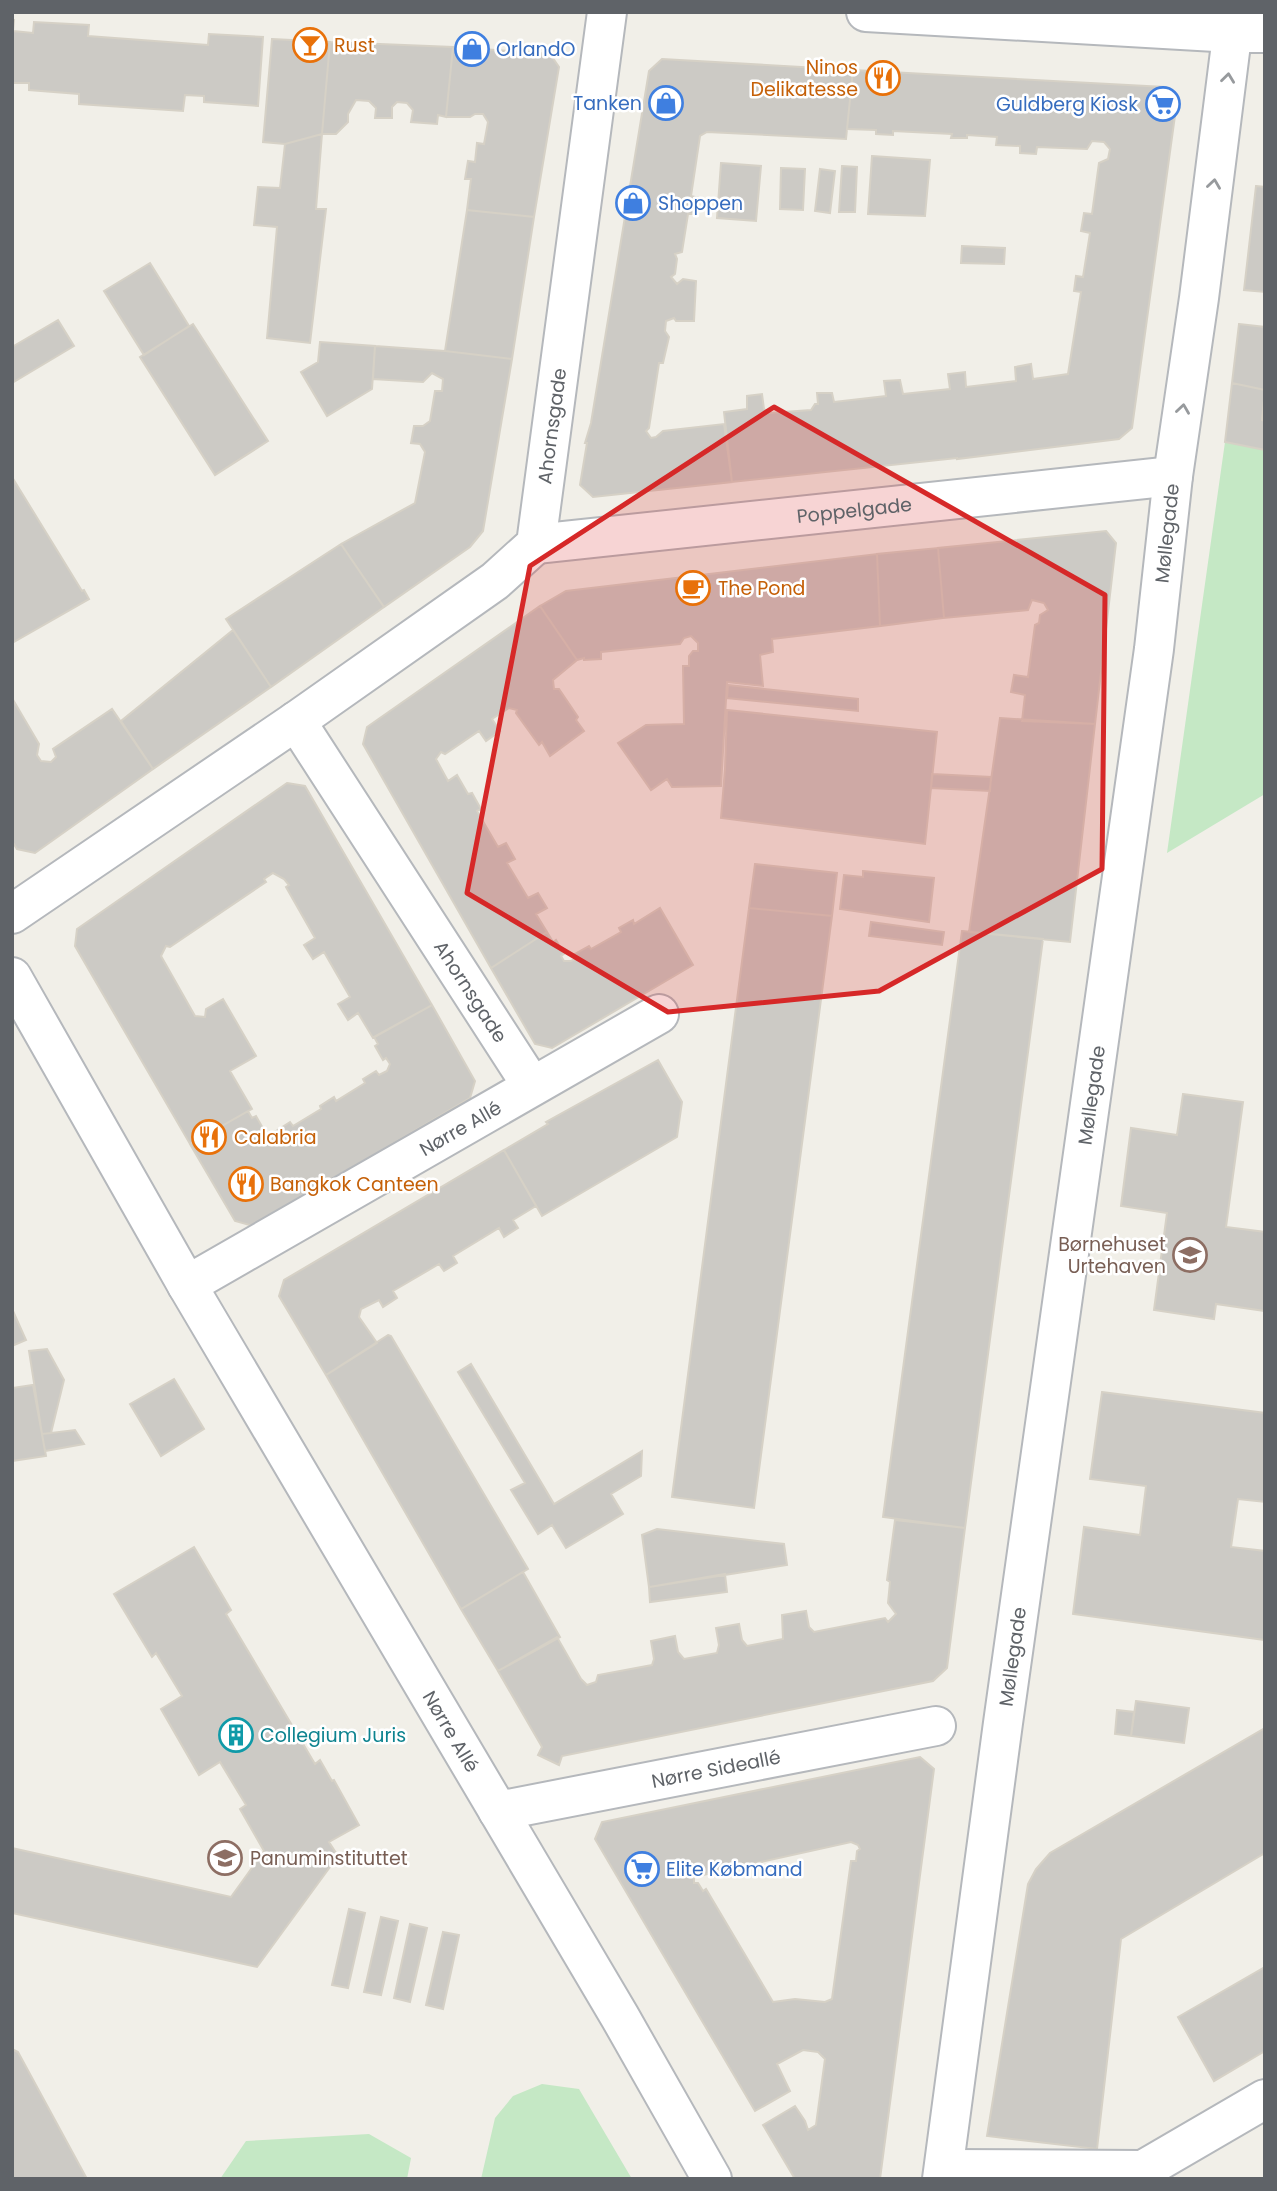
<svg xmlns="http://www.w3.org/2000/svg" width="1277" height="2191" font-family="Poppins,sans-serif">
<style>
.green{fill:#c5e8c5}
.building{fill:#cccac5;stroke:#d6d1c6;stroke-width:2;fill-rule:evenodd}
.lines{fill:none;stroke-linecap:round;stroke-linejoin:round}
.minor-casing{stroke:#b5b8bc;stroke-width:42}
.minor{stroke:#fff;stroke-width:38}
.oneway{stroke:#979a9d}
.marked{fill:#d62828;fill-opacity:0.2;stroke:#d62828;stroke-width:5;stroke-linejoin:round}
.labels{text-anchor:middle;stroke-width:5;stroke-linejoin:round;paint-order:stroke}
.food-label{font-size:19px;fill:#c56008;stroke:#fff;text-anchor:start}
.shop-label{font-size:19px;fill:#366cbe;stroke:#fff;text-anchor:start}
.street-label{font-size:19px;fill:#5f6368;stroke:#fff}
.education-label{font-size:19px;fill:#785e54;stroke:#fff;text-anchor:end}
.culture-label{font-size:19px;fill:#0d838f;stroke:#fff;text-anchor:start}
</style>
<rect width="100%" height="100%" fill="#f1efe8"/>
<path class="green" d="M1225 442 1265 450V794L1167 853Z
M542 2084 579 2089 632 2179H481L495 2118 513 2096Z
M369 2134 411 2158 407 2179H220L246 2141Z"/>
<path class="building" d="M12 20H14L13 31 33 33 34 22 89 25 88 36 208 45 209 34 263 37 258 106 204 102V96L185 95 183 111 79 104V94L29 90V83H12Z
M272 39 330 42 322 134 285 144 263 142Z
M330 42 453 47 446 117 438 115 437 124 411 122 413 110 407 103 397 102 392 107V118H375L376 108 369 101 356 100 348 114V122L336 134H322Z
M453 47 550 54 559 67 534 217 467 210 471 179H465L468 161 475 162 477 143 484 144 488 122 483 114H475L470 117H446Z
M662 59 853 70 846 139 707 132 700 136 691 196 699 198 697 214H688L682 252 675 254 677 259 675 274 671 277 677 284 683 279 696 281 694 321H676L674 318 666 321 665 331 669 337 663 363H659L649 428 646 431 651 438 656 437 663 431 724 424 732 482 593 497 580 485 587 443H585L591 423 649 71Z
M853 70 1165 87 1177 101 1132 428 1119 439 957 459V458L732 482 724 412 747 409V396L762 394 764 409 770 413 811 410 815 404H818L817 393H832L834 402 886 396 884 381 900 380 903 394 950 389 948 374 965 372 966 387 1016 381 1015 367 1031 364 1033 379 1068 374 1081 292 1074 291 1076 276 1083 277 1090 233 1081 231 1084 213 1092 214 1099 163 1108 159 1110 149 1104 142 1092 141 1087 149 1037 147 1036 154 1020 153V146L996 145 997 137 967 135V138H951L952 134 893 131V135L876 134V130L847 129Z
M322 134 316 209H326L310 343 267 338 277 227 254 225 258 187 280 188 285 144Z
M872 156 930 160 925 216 868 214Z
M721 163 761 166 756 221 717 218Z
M842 166 857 167 855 212H839Z
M781 168 805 169 803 210 780 209Z
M820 169 835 171 830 213 815 211Z
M1256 186 1265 187V292L1244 290Z
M467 210 534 217 512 359 445 351Z
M962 246 1005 248 1004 264 961 263Z
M150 263 189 326 144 355 104 291Z
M58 320 74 346 12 383V347Z
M193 324 268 441 215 475 140 357Z
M1239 324 1265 327V390L1232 383Z
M320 342 375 346 372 389 327 416 301 372 318 362Z
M375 346 445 351 512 359 483 531 470 547 384 607 341 544 415 503 425 452 420 444 411 443 414 426H423L430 421 435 391H442L443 379 432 373 423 382 373 379Z
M1232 383 1265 390 1262 420 1265 421V450L1225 442Z
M12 477 82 591 84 590 89 599 12 643Z
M1106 531 1116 543 1095 724 1022 721 1025 695 1011 692 1014 675 1028 677 1035 625 1039 623 1040 615 1048 610 1044 603 1032 600 1028 610 944 618 938 548Z
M341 544 384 607 271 687 226 619Z
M938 548 944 618 880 626 877 554Z
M877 554 880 626 772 639 773 652 760 655 763 686 727 682 721 786 672 787 667 779 651 790 618 743 646 725 684 724 683 666H689V656L693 651H698V643L691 636 684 638 680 644 601 652V659L584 660V658L577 660 540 606 566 591Z
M540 606 577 660 553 680 554 689H559L578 717 576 720 584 731 550 756 542 742 539 745 516 713 517 710 509 708 492 719 500 731 486 741 479 731 445 754 441 752 436 759 448 781 457 775 468 794 472 793 481 809 477 811 498 847 506 843 515 859 507 863 528 898 538 893 547 908 536 914 547 932 491 968 363 744 367 727Z
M233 630 271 687 153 769 121 721Z
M728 685 858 699V711L727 698Z
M12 698 39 744 37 755 41 761 51 762 56 757 53 749 112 709 153 769 35 853 17 849 12 841Z
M727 710 937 732 925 844 721 818 725 769Z
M1000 718 1095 724 1070 942 969 932Z
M932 774 991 777 990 791 931 788Z
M287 783 305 786 432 1005 373 1038 358 1013 348 1020 338 1004 350 997 324 952 313 959 304 945 315 938 286 887 289 885 284 879 273 873 264 879 266 882 170 947 166 946 161 956 195 1016 205 1017 206 1009 223 999 256 1056 230 1071 252 1109 190 1144 75 946 77 929Z
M755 864 837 873 832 916 749 908Z
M863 871 934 878 929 922 840 909 844 875 863 877Z
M660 908 693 965 552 1048 535 1044 491 968 547 932 553 942 556 940 564 954 561 956 564 961H571L577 958 575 954 589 946 591 949 621 932 619 928 633 920 634 924Z
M749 908 832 916 754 1508 672 1497Z
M871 922 944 932 942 945 869 936Z
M962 931 1043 939 965 1528 883 1517Z
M432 1005 475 1081 470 1098 253 1226 235 1221 190 1144 248 1111 252 1118 256 1116 264 1130 260 1132 264 1138 271 1139 278 1135 276 1131 290 1122 293 1126 321 1109 320 1106 334 1097 336 1101 365 1083 363 1079 376 1071 379 1075 387 1071 390 1064 386 1058 383 1060 375 1046 378 1044 374 1037Z
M658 1060 682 1102 677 1137 542 1216 504 1150 548 1124 546 1122Z
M1183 1094 1243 1102 1226 1227 1265 1232V1311L1216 1304 1214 1319 1154 1310 1167 1213 1121 1206 1131 1128 1177 1135Z
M504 1150 536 1206 513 1220 518 1228 504 1237 499 1228 453 1256 457 1263 444 1271 439 1264 393 1291 397 1298 383 1307 379 1300 361 1309 359 1317 377 1343 326 1375 279 1296 284 1280Z
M13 1311 26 1340 12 1346V1311Z
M388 1335 391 1336 528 1569 461 1609 326 1375Z
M47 1349 64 1380 51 1433 42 1434 29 1351Z
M471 1364 554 1504 642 1451 641 1476 611 1494 623 1514 566 1548 552 1525 538 1534 511 1490 525 1483 458 1372Z
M174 1379 204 1429 161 1456 130 1404Z
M33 1385 46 1456 12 1461V1388Z
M1102 1392 1265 1413V1502L1238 1499 1231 1547 1265 1551V1640L1073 1614 1084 1527 1140 1535 1146 1486 1090 1479Z
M75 1430 84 1444 45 1451 42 1434Z
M895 1520 965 1528 947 1668 933 1681 562 1756 559 1765 538 1755 542 1747 498 1671 557 1637 581 1679 587 1685 596 1682 598 1675 652 1665 654 1659 651 1641 675 1636 678 1652 684 1659 717 1653 719 1645 716 1628 739 1624 742 1640 747 1646 783 1639 782 1615 806 1611 809 1627 814 1632 885 1618 888 1622 896 1614 888 1603 890 1582 887 1580Z
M657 1529 784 1544 787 1565 649 1587 642 1535Z
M194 1547 231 1610 226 1614 315 1764 320 1760 332 1781 334 1780 359 1825 329 1842 338 1856 257 1967 12 1913V1848L231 1897 264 1851 240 1809 246 1805 220 1762 199 1775 161 1709 182 1696 156 1653 152 1657 114 1594Z
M523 1572 560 1637 498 1671 461 1609Z
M725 1574 727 1592 650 1602 649 1587Z
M1136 1701 1189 1708 1184 1743 1131 1736Z
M1117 1710 1134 1712 1131 1736 1115 1734Z
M1265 1728V1853L1121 1939 1097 2149 987 2136 1028 1884 1036 1869 1050 1853Z
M920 1757 934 1769 880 2179H795L763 2125 795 2106 805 2121 808 2130 816 2125 825 2059 818 2052 803 2050 777 2064 790 2091 755 2111 595 1839 602 1822ZM851 1842 858 1845 860 1849 857 1851 856 1861H851L832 1999 825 2002 795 1999 773 2002 706 1889 703 1891 698 1883H694V1877Z
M349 1909 365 1913 348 1988 332 1985Z
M381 1917 398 1921 381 1995 364 1992Z
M410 1924 427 1928 410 2002 394 1998Z
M443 1932 459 1935 443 2009 426 2005Z
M1265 1967V2051L1214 2081 1178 2017Z
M12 2049 18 2052 87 2179H12Z"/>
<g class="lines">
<g class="minor-casing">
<g id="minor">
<path d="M866 12 1233 33H1265"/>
<path id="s1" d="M536 544 1173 476"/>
<path id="s2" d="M296 721 532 1086"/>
<path id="s3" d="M12 914 296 721 495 581 536 544 607 12"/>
<path id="s4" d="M12 977 187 1285 620 2017 712 2179"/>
<path id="s5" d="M187 1285 659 1014"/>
<path id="s6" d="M498 1811 936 1726"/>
<path d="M944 2169 1143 2170 1265 2099"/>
<path id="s7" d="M942 2179 1003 1723 1154 649 1173 476 1199 298 1235 12"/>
</g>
</g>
<use href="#minor" class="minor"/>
</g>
<defs><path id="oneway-chevron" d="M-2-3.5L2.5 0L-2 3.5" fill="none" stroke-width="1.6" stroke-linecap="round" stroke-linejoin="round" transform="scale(1.75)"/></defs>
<g class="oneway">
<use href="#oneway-chevron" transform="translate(1228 78) rotate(-83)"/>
<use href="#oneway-chevron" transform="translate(1214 184) rotate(-82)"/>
<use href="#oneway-chevron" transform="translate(1183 409) rotate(-82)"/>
</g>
<path class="marked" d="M774 407 1105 595 1102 869 879 991 668 1012 467 893 530 566Z"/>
<defs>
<g id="bar-ring" transform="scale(1.75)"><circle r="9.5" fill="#fff" stroke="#e8710a" stroke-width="1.5"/><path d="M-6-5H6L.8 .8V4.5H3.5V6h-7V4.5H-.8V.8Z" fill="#e8710a"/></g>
<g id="shop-ring" transform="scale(1.75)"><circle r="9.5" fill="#fff" stroke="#3f7fe0" stroke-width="1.5"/><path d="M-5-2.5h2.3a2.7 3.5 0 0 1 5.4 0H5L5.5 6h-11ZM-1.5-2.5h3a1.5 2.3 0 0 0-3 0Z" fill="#3f7fe0"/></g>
<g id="restaurant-ring" transform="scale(1.75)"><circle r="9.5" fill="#fff" stroke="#e8710a" stroke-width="1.5"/><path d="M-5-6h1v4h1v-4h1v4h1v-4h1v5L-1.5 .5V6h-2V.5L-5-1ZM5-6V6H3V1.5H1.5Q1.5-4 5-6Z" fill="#e8710a"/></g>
<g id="supermarket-ring" transform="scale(1.75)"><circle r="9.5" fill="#fff" stroke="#3f7fe0" stroke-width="1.5"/><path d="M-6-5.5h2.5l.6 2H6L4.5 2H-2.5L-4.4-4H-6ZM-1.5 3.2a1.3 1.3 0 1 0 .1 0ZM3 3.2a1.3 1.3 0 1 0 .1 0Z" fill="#3f7fe0"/></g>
<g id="cafe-ring" transform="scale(1.75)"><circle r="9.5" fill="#fff" stroke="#e8710a" stroke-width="1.5"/><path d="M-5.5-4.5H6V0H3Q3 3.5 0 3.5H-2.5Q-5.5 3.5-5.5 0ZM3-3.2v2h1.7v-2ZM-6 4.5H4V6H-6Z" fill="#e8710a"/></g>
<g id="school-ring" transform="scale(1.75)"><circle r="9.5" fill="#fff" stroke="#8d6e63" stroke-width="1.5"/><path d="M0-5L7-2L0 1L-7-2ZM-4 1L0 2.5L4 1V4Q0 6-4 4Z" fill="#8d6e63"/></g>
<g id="building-ring" transform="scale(1.75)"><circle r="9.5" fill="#fff" stroke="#0f9aa8" stroke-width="1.5"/><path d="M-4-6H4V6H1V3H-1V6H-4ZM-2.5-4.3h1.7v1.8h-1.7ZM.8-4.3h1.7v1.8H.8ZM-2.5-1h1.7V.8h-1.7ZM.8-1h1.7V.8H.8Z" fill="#0f9aa8"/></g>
<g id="university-ring" transform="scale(1.75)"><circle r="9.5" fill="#fff" stroke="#8d6e63" stroke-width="1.5"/><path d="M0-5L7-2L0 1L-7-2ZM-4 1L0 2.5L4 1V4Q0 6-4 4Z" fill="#8d6e63"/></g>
</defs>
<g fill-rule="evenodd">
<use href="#bar-ring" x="310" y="45"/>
<use href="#shop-ring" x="472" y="49"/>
<use href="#restaurant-ring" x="883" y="78"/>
<use href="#shop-ring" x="666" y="103"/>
<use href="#supermarket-ring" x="1163" y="104"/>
<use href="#shop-ring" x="633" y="203"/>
<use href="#cafe-ring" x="693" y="588"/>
<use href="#restaurant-ring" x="209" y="1137"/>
<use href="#restaurant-ring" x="246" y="1184"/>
<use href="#school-ring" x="1190" y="1255"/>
<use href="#building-ring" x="236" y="1735"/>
<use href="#university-ring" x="225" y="1858"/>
<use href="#supermarket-ring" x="642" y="1869"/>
</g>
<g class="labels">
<g class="food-label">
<text x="334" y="52">Rust</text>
<text x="858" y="74" text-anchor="end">Ninos<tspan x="858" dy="22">Delikatesse</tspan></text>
<text x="718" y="595">The Pond</text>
<text x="234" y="1144">Calabria</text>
<text x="270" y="1191">Bangkok Canteen</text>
</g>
<g class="shop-label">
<text x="496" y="56">OrlandO</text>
<text x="642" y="110" text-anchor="end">Tanken</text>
<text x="1138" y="111" text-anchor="end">Guldberg Kiosk</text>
<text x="658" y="210">Shoppen</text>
<text x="666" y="1876">Elite Købmand</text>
</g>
<g class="street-label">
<text dy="7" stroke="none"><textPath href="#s3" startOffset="761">Ahornsgade</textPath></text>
<text dy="7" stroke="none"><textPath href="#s1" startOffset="320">Poppelgade</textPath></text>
<text dy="7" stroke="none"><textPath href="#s7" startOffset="1661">Møllegade</textPath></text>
<text dy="7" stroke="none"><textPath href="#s2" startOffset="322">Ahornsgade</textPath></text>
<text dy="7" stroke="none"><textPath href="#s7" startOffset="1094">Møllegade</textPath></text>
<text dy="7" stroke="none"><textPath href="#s5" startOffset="315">Nørre Allé</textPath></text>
<text dy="7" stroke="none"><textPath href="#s7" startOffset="527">Møllegade</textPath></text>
<text dy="7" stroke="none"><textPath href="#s4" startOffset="873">Nørre Allé</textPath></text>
<text dy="7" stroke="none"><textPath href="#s6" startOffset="222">Nørre Sideallé</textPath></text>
</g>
<g class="education-label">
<text x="1166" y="1251">Børnehuset<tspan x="1166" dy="22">Urtehaven</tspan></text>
<text x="250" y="1865" text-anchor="start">Panuminstituttet</text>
</g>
<g class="culture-label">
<text x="260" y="1742">Collegium Juris</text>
</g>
</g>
<rect width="1277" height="2191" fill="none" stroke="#5f6368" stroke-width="28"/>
</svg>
